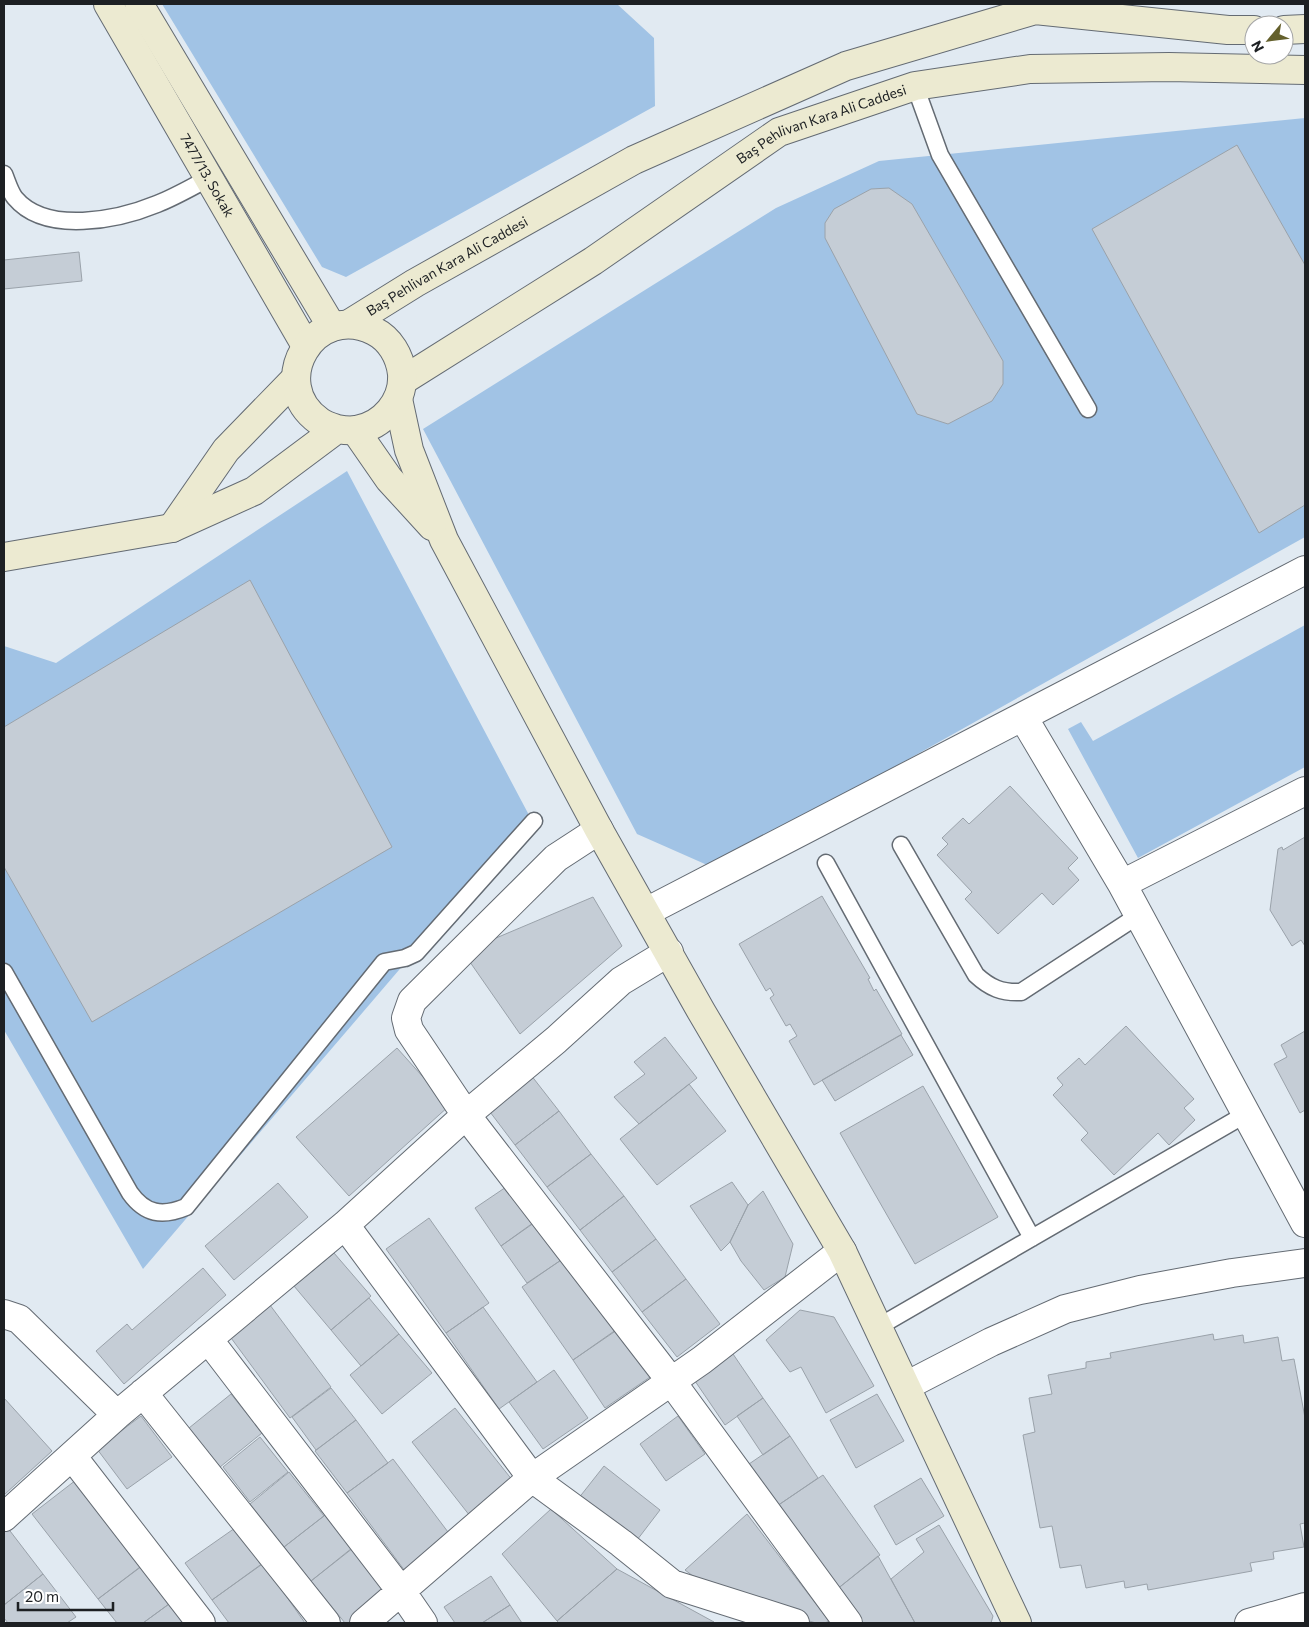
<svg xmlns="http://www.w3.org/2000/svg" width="1309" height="1627" font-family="Commissioner,sans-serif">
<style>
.green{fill:#a1c3e5}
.building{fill:#c5cdd6;stroke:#9aa2aa}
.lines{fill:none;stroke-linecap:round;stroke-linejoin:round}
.lane-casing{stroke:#646b73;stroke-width:19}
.street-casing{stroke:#646b73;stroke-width:30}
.secondary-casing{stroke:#646b73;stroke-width:30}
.lane{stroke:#fff;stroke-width:16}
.street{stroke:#fff;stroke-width:28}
.secondary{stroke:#ecead1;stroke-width:28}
.labels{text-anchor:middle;stroke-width:4;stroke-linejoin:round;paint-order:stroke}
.street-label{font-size:14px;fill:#1d2023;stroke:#fff}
</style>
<rect width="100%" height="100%" fill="#e1eaf2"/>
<path class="green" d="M162 4H617L654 38 655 106 346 277 322 267Z
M1305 118V537L714 868 637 834 423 429 776 208 879 161Z
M347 471 530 817 143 1269 4 1030V646L56 663Z
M1305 625V767L1138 858 1068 729 1081 722 1093 741Z"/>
<path class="building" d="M1237 145 1305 265V505L1259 533 1092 229Z
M889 188 912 204 1003 361V384L992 401 948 424 917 414 825 238V223L834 209 871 189Z
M79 252 82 281 4 289V260Z
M250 580 392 847 92 1022 4 867V727Z
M1010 786 1078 858 1068 868 1079 880 1053 905 1042 893 998 934 965 899 972 892 937 855 948 844 942 838 963 818 969 824Z
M1305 837V946L1301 940 1292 946 1270 910 1278 849 1282 847 1283 850Z
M822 896 870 978 868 979 874 991 876 989 902 1034 814 1085 789 1041 797 1036 790 1024 786 1026 770 998 774 995 770 988 766 991 739 944Z
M593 897 622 946 520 1034 463 952Z
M1126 1026 1194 1099 1184 1108 1195 1120 1169 1145 1158 1133 1114 1175 1081 1140 1088 1133 1053 1095 1063 1085 1057 1078 1079 1058 1085 1065Z
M1305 1031V1110L1300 1113 1274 1064 1287 1057 1281 1045Z
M901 1035 913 1055 835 1101 822 1080Z
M665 1037 697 1078 639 1124 614 1097 645 1074 634 1062Z
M397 1048 449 1106 349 1196 296 1137Z
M527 1070 559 1111 515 1145 484 1104Z
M689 1084 726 1131 657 1185 620 1139Z
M923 1086 998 1217 915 1264 840 1133Z
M559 1111 591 1154 547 1187 515 1145Z
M591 1154 624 1196 580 1230 547 1187Z
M732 1182 748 1205 730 1242 721 1251 690 1206Z
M278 1183 308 1217 234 1280 205 1246Z
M512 1183 537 1220 501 1246 475 1208Z
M763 1191 793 1244 785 1277 764 1290 741 1261 730 1242 748 1205Z
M624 1196 656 1239 612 1272 580 1230Z
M429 1218 489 1303 446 1333 386 1249Z
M541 1218 567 1256 527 1283 501 1246Z
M656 1239 686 1279 642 1312 612 1272Z
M334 1253 371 1296 331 1330 294 1286Z
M567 1256 617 1330 573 1360 522 1287Z
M203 1268 226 1295 124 1384 96 1351 127 1324 132 1330Z
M686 1279 720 1324 677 1357 642 1312Z
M264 1297 331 1387 290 1418 223 1327Z
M369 1298 399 1334 361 1366 331 1330Z
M483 1307 537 1382 499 1409 446 1333Z
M800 1310 834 1317 874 1386 826 1413 801 1367 790 1372 766 1340Z
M620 1327 653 1375 605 1408 573 1360Z
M399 1334 432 1373 382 1414 350 1375Z
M1213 1334 1214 1340 1243 1335 1244 1343 1278 1337 1282 1361 1294 1359 1305 1418V1523L1300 1524 1304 1547 1273 1552 1274 1559 1250 1563 1252 1571 1148 1590 1147 1584 1125 1588 1124 1581 1086 1588 1081 1565 1060 1568 1052 1526 1040 1528 1023 1435 1035 1432 1029 1398 1052 1394 1048 1375 1086 1368V1362L1111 1358 1110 1353Z
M733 1354 763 1398 725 1425 695 1381Z
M554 1370 588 1418 543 1449 509 1402Z
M331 1388 356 1420 316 1450 292 1417Z
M231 1394 262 1433 220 1467 189 1428Z
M877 1394 904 1441 856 1468 830 1420Z
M4 1398 52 1451 4 1495Z
M763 1398 790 1436 763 1455 737 1416Z
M455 1408 513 1481 470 1516 412 1442Z
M141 1416 172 1457 127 1489 97 1449Z
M678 1416 705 1454 666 1481 640 1444Z
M356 1420 388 1463 347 1493 315 1451Z
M790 1436 818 1478 777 1506 749 1464Z
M260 1437 288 1472 250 1502 223 1467Z
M393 1459 451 1536 405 1571 347 1493Z
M604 1466 660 1510 634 1544 578 1499Z
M289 1472 324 1516 284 1547 250 1504Z
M823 1475 880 1555 836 1590 777 1506Z
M921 1478 944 1516 896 1545 874 1506Z
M76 1480 142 1566 98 1599 32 1514Z
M551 1509 617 1569 557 1621 502 1554Z
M747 1514 829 1621 825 1623H816L717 1594 685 1570Z
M325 1515 352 1548 311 1581 284 1547Z
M939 1525 993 1616 991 1623H915L891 1579 924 1552 916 1539Z
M7 1527 43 1574 4 1605V1530Z
M235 1528 261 1565 212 1600 185 1563Z
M353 1548 388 1591 349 1623H345L311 1581Z
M878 1556 915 1623H861L836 1590Z
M263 1563 305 1623H229L212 1600Z
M140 1567 169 1604 143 1623H117L98 1599Z
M617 1569 714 1622 559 1623 557 1621Z
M43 1574 76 1617 67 1623H8L4 1618V1605Z
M491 1576 510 1605 482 1623H455L444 1607Z
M169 1604 183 1623H143Z
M510 1605 522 1623H482Z"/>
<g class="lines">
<g class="lane-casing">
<path id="lane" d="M915 86 940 155 1088 409
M4 174C7 181 10 192 15 198 46 235 118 220 157 204 175 197 192 187 209 178
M901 845 976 975C990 988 1002 993 1021 992L1139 915
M826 863 1032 1238
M4 972 130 1193C145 1214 162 1217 186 1207L384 962 405 958 416 953 534 821
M878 1327 1246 1114"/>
</g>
<g class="street-casing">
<path id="street" d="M1023 717 1122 884 1305 1223
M599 830 556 858 412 1001 406 1018 409 1030 466 1115 671 1381 848 1623
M1122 884 1305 791
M646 912 1305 570
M345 1225 532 1478 621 1543 672 1584 795 1623
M4 1314 19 1319 117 1415
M208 1339 401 1591 423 1623
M906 1386 991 1342 1065 1309 1140 1290 1232 1273 1305 1263
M143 1393 326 1623
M72 1456 201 1623
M4 1517 117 1415 345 1225 466 1115 556 1040 621 981 669 952
M364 1623 532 1478 702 1360 842 1251
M1249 1623 1305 1607"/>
</g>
<g class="secondary-casing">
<g id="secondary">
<path id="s1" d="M108 4 306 346"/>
<path d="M139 4 332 327"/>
<path d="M1284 30 1305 29"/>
<path id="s2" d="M349 324 415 283 634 160 846 66 1035 10 1228 30H1254"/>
<path id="s3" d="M402 381 593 261 779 132 915 86 1030 69 1169 67 1305 70"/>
<path d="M398 399 409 450 444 540 599 830 701 1011 842 1251 1017 1623"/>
<path d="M355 430 389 479 432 526"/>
<path d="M172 528 226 450 296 378"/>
<path d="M4 557 172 528 254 491 337 429C343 430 350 431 356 430 383 426 404 401 402 374 400 356 390 339 374 331 314 301 266 383 319 421 324 425 331 427 337 429"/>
</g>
</g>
<use href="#lane" class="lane"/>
<use href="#street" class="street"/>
<use href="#secondary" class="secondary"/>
</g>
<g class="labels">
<g class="street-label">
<text dy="5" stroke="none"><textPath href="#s3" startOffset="494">Baş Pehlivan Kara Ali Caddesi</textPath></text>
<text dy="5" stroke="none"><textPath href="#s1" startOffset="198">7477/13. Sokak</textPath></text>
<text dy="5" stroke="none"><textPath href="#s2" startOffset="114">Baş Pehlivan Kara Ali Caddesi</textPath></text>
</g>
</g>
<rect width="1309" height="1627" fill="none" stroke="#1d2023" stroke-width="10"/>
<g transform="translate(1269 40) rotate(241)"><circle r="24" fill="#ffffff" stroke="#a5a6a7"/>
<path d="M0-4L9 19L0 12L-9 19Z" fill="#64602c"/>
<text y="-8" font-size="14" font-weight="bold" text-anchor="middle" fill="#1d2023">N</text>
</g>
<path d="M18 1602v8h95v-8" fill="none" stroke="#1d2023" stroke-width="2.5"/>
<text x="25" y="1602" font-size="15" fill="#1d2023" stroke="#ffffff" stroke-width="4" paint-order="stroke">20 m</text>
</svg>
